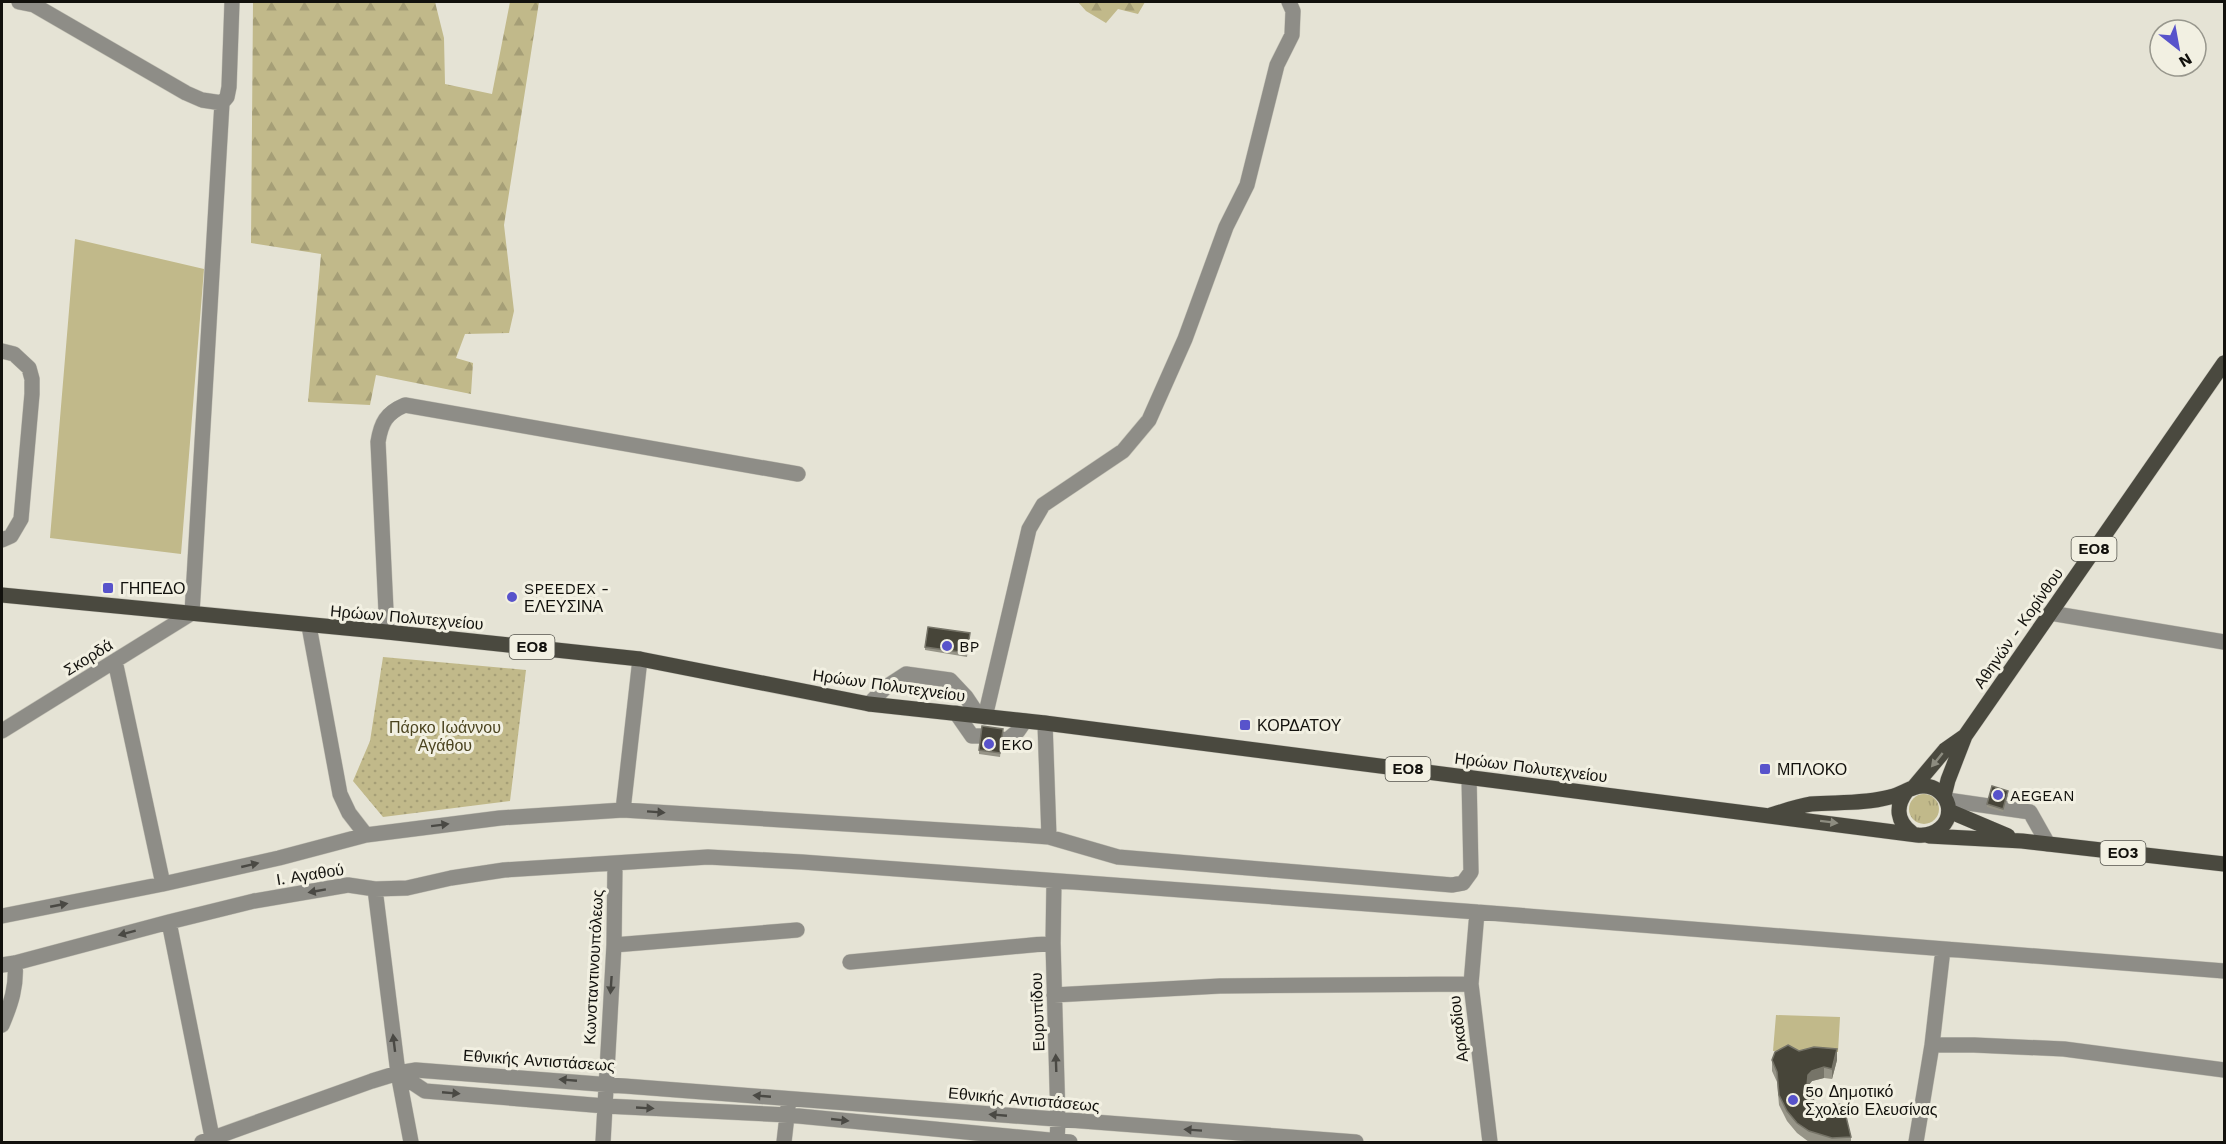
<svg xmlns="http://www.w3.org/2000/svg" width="2226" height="1144" font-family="'Work Sans',sans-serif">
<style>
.grass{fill:url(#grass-tufts)}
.forest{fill:url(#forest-firs)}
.park{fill:url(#park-dots)}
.pitch{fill:#c1b98a}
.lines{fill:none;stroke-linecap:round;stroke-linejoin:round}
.minor-casing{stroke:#c3c1b5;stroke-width:16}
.major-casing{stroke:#c3c1b5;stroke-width:16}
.minor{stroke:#8e8d87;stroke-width:15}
.major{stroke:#4a493f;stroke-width:15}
.wall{fill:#969487}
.shaded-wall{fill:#767468}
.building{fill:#474539;stroke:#767468;stroke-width:1.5}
.oneway{fill:#8d8c80}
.oneway2{fill:#4a4944}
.poi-dot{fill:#5853cb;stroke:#f2f0e2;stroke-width:2}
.labels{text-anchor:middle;stroke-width:6;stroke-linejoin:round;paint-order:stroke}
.shield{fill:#f2f0e2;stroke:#55544d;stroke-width:1.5}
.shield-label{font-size:15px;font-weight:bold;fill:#12110d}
.poi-label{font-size:16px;fill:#12110d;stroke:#f2f0e2;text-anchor:start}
.street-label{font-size:16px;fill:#12110d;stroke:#f2f0e2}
.park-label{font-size:16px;fill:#4b4420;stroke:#f2f0e2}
</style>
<defs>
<pattern id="grass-tufts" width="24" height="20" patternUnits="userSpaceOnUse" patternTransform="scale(1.5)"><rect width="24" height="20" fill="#c1b98a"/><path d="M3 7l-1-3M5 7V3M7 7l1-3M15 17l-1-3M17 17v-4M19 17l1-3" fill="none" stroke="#a59e76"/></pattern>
<pattern id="forest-firs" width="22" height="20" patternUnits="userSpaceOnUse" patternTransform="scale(1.5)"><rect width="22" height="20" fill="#c1b98a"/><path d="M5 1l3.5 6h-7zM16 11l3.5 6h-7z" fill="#a59e76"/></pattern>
<pattern id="park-dots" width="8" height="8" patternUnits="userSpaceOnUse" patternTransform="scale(1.5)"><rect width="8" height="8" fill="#c1b98a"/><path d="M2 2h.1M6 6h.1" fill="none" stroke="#a59e76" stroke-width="1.8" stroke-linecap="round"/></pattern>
</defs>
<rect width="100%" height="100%" fill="#e5e3d5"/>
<path class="grass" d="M1909 809a15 15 0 1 1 30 0a15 15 0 1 1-30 0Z"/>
<path class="forest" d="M253 2H435L444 38 445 84 492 94 510 2H539L504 225 514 311 509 333 465 334 456 358 473 363 471 394 376 375 370 405 308 402 321 254 251 243Z
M1078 2H1145L1138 14 1118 9 1106 23 1086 11Z"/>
<path class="park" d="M383 657 526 670 510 801 383 817 353 781 370 741Z"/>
<path class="pitch" d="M75 239 204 269 181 554 50 538Z
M1776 1015 1840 1017 1838 1052 1773 1051Z"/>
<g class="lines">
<g class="minor-casing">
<path id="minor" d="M19 2 34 5 186 93 202 100 222 103
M2 351 14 354 29 368 32 379V394L21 519 11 536 2 540
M2050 613 2224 642
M309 626 340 794 349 813 366 835
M387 632 378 442C381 423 386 413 405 405L798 474
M115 661 163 884
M869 704 886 687 906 674 950 680 966 697 978 715
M956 713 972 736H981
M985 717 1029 529 1043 505 1123 451 1149 420 1185 339 1226 227 1247 185 1277 65 1292 35 1293 11 1289 2
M1045 723 1049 837
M2 731 192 613 222 103 227 97 229 87 232 2
M1002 739 1007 740 1018 731 1025 721
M1947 800 2030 812 2048 844
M623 810 640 659
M1054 881 1053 943 1058 1120 1057 1142
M375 889 398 1073 411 1142
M1477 912 1471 984 1490 1142
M2 916 163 884 279 858 366 835 500 818 623 810 1023 835 1049 837 1118 857 1452 885 1463 883 1471 872 1469 777
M169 922 213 1142
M614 945 797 930
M850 962 1053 943
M2 965 15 963 169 922 254 901 348 885 375 889 407 888 451 878 504 870 708 857 802 862 1477 912 2224 971
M1054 995 1220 986 1471 984
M2 1025C11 1004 17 986 15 963
M1932 1045H1974L2064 1049 2224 1070
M398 1073 425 1091 605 1106 788 1115 1070 1142
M202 1142 372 1081 398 1073 416 1070 1356 1142
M603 1142 614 945 615 864
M784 1142 788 1107
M1916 1142 1932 1045 1943 949"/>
</g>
<g class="major-casing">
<path id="major" d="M2 595 387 632 640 659 869 704 1045 723 1917 835C1935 837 1952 824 1948 805 1945 794 1935 786 1924 786 1912 785 1902 795 1890 797 1864 804 1837 802 1811 804 1798 806 1784 811 1771 815
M1913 788 1945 750 1965 736
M1906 792C1895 807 1897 822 1912 833
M1944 796 1948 780 1965 736 2224 363
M1949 811 2008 836
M1929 836 2022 841 2224 864"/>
</g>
<use href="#minor" class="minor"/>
<use href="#major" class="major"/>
</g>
<path class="wall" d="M970 637 967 657 925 650V647Z
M1003 733 1000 757 979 754V750Z
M2008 795 2003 812 1987 807V804Z
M1799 1051 1837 1060 1832 1079 1824 1078 1812 1081 1808 1086V1088L1812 1098 1821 1109 1851 1137V1143L1809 1142 1797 1133 1787 1121 1779 1105 1777 1082 1772 1071V1060Z"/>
<path class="shaded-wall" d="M1837 1049V1060L1832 1079V1069Z
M1824 1067V1078L1812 1081 1808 1086 1807 1096 1808 1075 1812 1071Z"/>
<path class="building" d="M928 627 970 633 967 653 925 647Z
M982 726 1003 729 1000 753 979 750Z
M1992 786 2008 791 2003 809 1987 804Z
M1788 1045 1799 1051 1814 1047 1837 1049 1832 1069 1824 1067 1812 1071 1808 1075 1807 1086 1812 1098 1821 1109 1830 1111 1834 1105 1843 1104 1851 1137 1832 1138 1809 1131 1797 1123 1787 1111 1779 1095 1777 1072 1772 1060 1775 1052Z"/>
<defs><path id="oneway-solid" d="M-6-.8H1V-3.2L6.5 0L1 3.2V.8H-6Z" transform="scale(1.5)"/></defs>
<g class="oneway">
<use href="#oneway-solid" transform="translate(1937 760) rotate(129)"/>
<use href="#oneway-solid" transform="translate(1829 822) rotate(7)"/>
</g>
<g class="oneway2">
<use href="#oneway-solid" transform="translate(656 812) rotate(4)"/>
<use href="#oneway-solid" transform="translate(440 825) rotate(-7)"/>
<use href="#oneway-solid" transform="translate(250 865) rotate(-13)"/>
<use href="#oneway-solid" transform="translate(317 891) rotate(170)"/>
<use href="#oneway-solid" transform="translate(59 905) rotate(-11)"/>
<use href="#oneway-solid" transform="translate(127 933) rotate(165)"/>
<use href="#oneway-solid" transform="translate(611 985) rotate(94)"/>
<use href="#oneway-solid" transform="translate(394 1043) rotate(-97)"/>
<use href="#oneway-solid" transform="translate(1056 1063) rotate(-92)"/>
<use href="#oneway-solid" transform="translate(568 1080) rotate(-175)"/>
<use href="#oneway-solid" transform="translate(451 1093) rotate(5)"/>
<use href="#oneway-solid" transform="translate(762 1096) rotate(-175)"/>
<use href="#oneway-solid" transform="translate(645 1108) rotate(3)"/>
<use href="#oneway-solid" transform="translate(998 1115) rotate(-175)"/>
<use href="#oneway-solid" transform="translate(840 1120) rotate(6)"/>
<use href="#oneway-solid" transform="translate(1193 1130) rotate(-176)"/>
</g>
<g class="poi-dot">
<rect x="102" y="582" width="12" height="12" rx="3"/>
<circle cx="512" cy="597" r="6"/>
<circle cx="947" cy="646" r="6"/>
<rect x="1239" y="719" width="12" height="12" rx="3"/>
<circle cx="989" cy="744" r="6"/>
<rect x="1759" y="763" width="12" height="12" rx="3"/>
<circle cx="1998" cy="795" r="6"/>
<circle cx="1793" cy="1100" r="6"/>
</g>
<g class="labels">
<g class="shield">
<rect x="2071.5" y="537" width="45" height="24" rx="4.5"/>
<rect x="509.5" y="635" width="45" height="24" rx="4.5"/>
<rect x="1385.5" y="757" width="45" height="24" rx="4.5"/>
<rect x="2100.5" y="841" width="45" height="24" rx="4.5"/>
</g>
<g class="shield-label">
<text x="2094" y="554">ΕΟ8</text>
<text x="532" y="652">ΕΟ8</text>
<text x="1408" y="774">ΕΟ8</text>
<text x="2123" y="858">ΕΟ3</text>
</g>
<g class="poi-label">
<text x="120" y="594">ΓΗΠΕΔΟ</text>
<text x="524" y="594">SPEEDEX -<tspan x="524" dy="18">ΕΛΕΥΣΙΝΑ</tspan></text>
<text x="959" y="652">BP</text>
<text x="1257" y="731">ΚΟΡΔΑΤΟΥ</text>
<text x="1001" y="750">EKO</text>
<text x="1777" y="775">ΜΠΛΟΚΟ</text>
<text x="2010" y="801">AEGEAN</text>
<text x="1805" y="1097">5ο Δημοτικό<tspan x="1805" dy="18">Σχολείο Ελευσίνας</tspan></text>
</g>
<g class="street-label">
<text transform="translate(407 617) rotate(5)" y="6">Ηρώων Πολυτεχνείου</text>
<text transform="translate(2018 628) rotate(-55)" y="6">Αθηνών - Κορίνθου</text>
<text transform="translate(88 657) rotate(-32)" y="6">Σκορδά</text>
<text transform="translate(889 685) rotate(8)" y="6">Ηρώων Πολυτεχνείου</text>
<text transform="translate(1531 767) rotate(7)" y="6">Ηρώων Πολυτεχνείου</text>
<text transform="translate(310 874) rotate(-9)" y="6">Ι. Αγαθού</text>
<text transform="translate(593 967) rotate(-87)" y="6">Κωνσταντινουπόλεως</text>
<text transform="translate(1037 1012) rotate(-92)" y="6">Ευρυπίδου</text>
<text transform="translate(1458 1029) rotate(-97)" y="6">Αρκαδίου</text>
<text transform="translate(539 1060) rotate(4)" y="6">Εθνικής Αντιστάσεως</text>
<text transform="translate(1024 1099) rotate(5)" y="6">Εθνικής Αντιστάσεως</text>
</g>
<g class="park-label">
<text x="445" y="733">Πάρκο Ιωάννου<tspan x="445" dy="18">Αγάθου</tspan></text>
</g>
</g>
<rect width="2226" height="1144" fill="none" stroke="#12110d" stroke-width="6"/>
<g transform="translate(2178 48) rotate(149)"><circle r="28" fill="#f2f0e2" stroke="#98978d" stroke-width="1.5"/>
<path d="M0-4.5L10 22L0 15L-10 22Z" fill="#5853cb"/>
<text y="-9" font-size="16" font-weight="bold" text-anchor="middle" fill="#12110d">N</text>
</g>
</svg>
